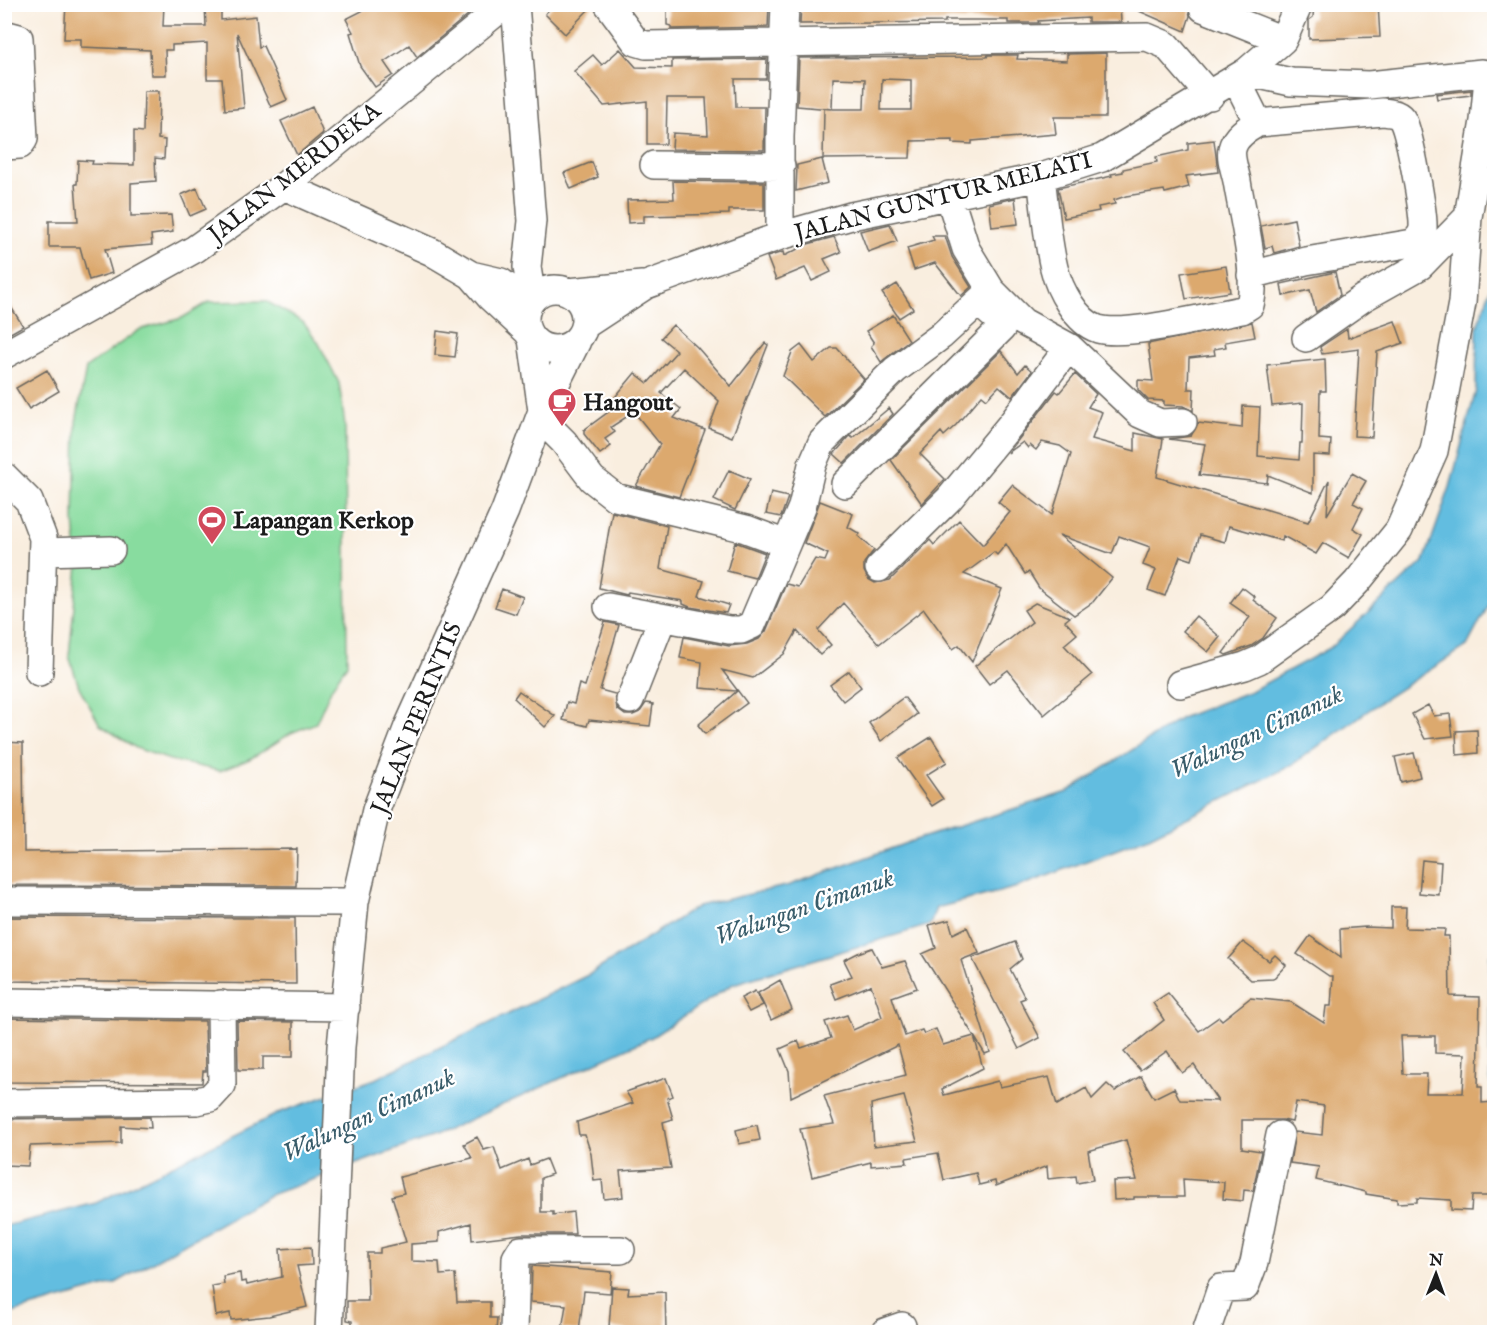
<svg xmlns="http://www.w3.org/2000/svg" width="1499" height="1337" font-family="'IM FELL English',serif">
<style>
.green{fill:#88dc9f;stroke:#527c5e;stroke-width:1.5}
.water{fill:#62bde0;stroke:#3f6c7e;stroke-width:1.5}
.building{fill:#dca96e;fill-rule:evenodd}
.lines{fill:none;stroke-linecap:round;stroke-linejoin:round}
.minor-casing{stroke:#696660;stroke-width:30}
.minor{stroke:#fff;stroke-width:27}
.labels{text-anchor:middle;stroke-width:4.5;stroke-linejoin:round;paint-order:stroke}
.street-label{font-size:24px;fill:#1c1c1c;stroke:#fff}
.poi-label{font-size:24px;font-weight:bold;fill:#1c1c1c;stroke:#fff;text-anchor:start}
.water-label{font-size:26px;font-style:italic;fill:#385c6a;stroke:#fff}
</style>
<rect width="100%" height="100%" fill="#fff"/>
<filter id="ink" filterUnits="userSpaceOnUse"><feTurbulence type="fractalNoise" baseFrequency=".0167" numOctaves="2"/><feDisplacementMap in="SourceGraphic" scale="12" xChannelSelector="R" yChannelSelector="G"/><feConvolveMatrix kernelMatrix="1 2 1 2 8 2 1 2 1" color-interpolation-filters="sRGB"/></filter>
<filter id="wash" filterUnits="userSpaceOnUse"><feTurbulence type="fractalNoise" baseFrequency=".008" numOctaves="4" result="noise"/><feDisplacementMap in="SourceGraphic" scale="24" xChannelSelector="R" yChannelSelector="G"/><feGaussianBlur stdDeviation="1.35" result="paint"/><feColorMatrix in="noise" values="0 0 0 0 0 0 0 0 0 0 0 0 0 0 0 0 0 1.4 0 .05"/><feComposite in="paint" operator="in"/></filter>
<g filter="url(#wash)">
<rect width="100%" height="100%" fill="#f9eedf"/>
<path class="green" d="M266 301 303 322 318 342 339 383 345 425 347 664 332 687 316 723 291 733 250 759 220 771 170 760 136 748 100 725 79 687 69 656 78 565 74 521 76 422 86 368 139 330 182 318 209 302Z"/>
<path class="water" d="M1494 279V595L1467 646 1386 698 1290 766 1147 838 1018 887 936 908 930 925 733 984 652 1037 434 1136 270 1195 114 1284 5 1315V1226L96 1203 281 1112 375 1079 590 974 698 906 790 885 912 841 1067 792 1183 717 1251 691 1330 648 1424 561 1450 487 1476 390 1477 327Z
M1490 955 1494 956V1088L1490 1082Z"/>
<g id="blocks">
<path class="building" d="M66 4H164L163 26H206L205 4H221V20L256 16 259 47 263 46 287 100 271 107 237 33 244 108 225 110 222 79H207V43L172 45V50H165L166 75H151L150 50 81 47V39H64Z
M366 4H481L417 57 409 45 384 62 393 75 375 87 360 66 350 33 353 32 346 19 368 8Z
M554 4H592V6L565 34 545 14Z
M667 4H769L768 27 671 29V26L667 25Z
M801 4H1120L1121 22H1088V18L1038 21 1039 23H1008V20H945V22L800 24Z
M1123 4H1188L1190 16 1185 31Z
M1314 4H1378L1380 37 1309 39V20L1313 17Z
M620 49 636 67 672 68V60L767 59 766 79H735L736 107H765L764 150 672 149 673 133 708 135 706 98H667L666 144H647V101L604 106 574 71 593 55 602 65Z
M1106 53V117H1054L1056 134 972 141V144L953 143V140L911 141 910 158 823 159 824 108 831 109 797 106 799 58 987 57 988 55H1018L1017 59 1067 61V54ZM833 78 865 79 864 109H832ZM882 79 911 80V110H881Z
M1471 90V95L1437 99 1436 94Z
M144 91H159L158 139 165 140 164 159 155 158 156 181 131 183V216L171 215 173 232 151 235 152 245 105 249 112 273 89 280 80 247H49V221H78L75 184H77L78 160 93 161 92 164 134 165V131L143 132Z
M312 107 323 133 297 155 281 121Z
M1214 140 1218 172 1186 176 1189 187 1165 193 1164 190 1126 196 1114 200 1115 204 1098 207 1099 211 1064 218 1058 188 1112 176 1111 174 1123 172V169L1157 162 1156 157 1188 150V143Z
M822 159 828 183 796 191 797 165Z
M592 162 598 177 571 189 564 173Z
M673 181 764 182V210H729V214L644 216V222L628 223 627 200 674 199Z
M197 188 206 209 190 216 181 195Z
M1015 198 1018 224 992 227 989 204Z
M1294 219 1299 246 1274 253 1272 246 1265 248 1261 226Z
M890 224 897 241 868 252 860 231Z
M932 236H945L952 257 971 287 961 296 935 263 914 270 907 248 934 240Z
M834 237 841 252 824 259 831 272 812 281 805 268 776 280 767 257 783 252 784 256 808 244Z
M1226 266 1230 292 1186 299 1181 273Z
M1335 272 1340 295 1316 312 1310 290 1283 296 1281 284Z
M897 284 913 309 899 318 882 293Z
M4 296 23 326 7 335 4 330Z
M893 315 909 340 881 362 871 346 874 343 866 331Z
M1395 321 1403 343 1377 352 1372 437 1354 436 1359 349 1322 354 1320 347 1347 329 1348 338Z
M1252 322 1255 337 1225 342 1226 347 1214 349 1215 355 1189 358 1188 389H1194L1193 411 1183 406 1164 405V401L1148 400 1138 390V380L1153 381 1148 344Z
M673 325 697 347 731 386 765 343 768 345 732 437 709 428 719 401 684 368 661 393 681 409 674 418 705 430 679 497 636 486 660 444 634 412 611 427 615 432 605 439 611 446 600 454 584 434V430L615 407 611 402 635 373 648 383 677 351 661 338Z
M437 331 458 334 455 357 435 355Z
M801 345 814 362 831 348H837L864 379 825 417 783 376 792 352Z
M1001 351 1018 373 1025 365 1032 371 1012 397 999 386 987 399 982 395 956 425 944 436 941 432 920 454 945 479 922 504 891 460Z
M1325 359 1326 391H1320L1319 439 1331 440 1330 456 1313 455V493L1268 475 1267 483 1199 475 1205 444 1169 439 1191 436 1198 423 1242 428 1243 406 1260 407 1258 456 1299 460 1300 443H1302L1303 403 1272 406 1267 365Z
M47 370 59 391 29 409 16 388Z
M1075 374 1096 394 1088 407 1102 412 1092 439 1135 451V433L1163 439 1157 477 1308 522 1329 480 1327 515 1352 473 1366 481 1353 503 1363 508 1353 528 1363 534 1349 558 1323 543 1316 554 1283 536 1282 541 1229 526 1225 542 1200 535 1192 560 1180 556 1165 596 1148 590 1156 570 1143 565 1150 547 1119 536 1112 554 1059 535 1112 578 1093 602 1074 615 1039 588 1029 572 1025 574 1006 544 997 555 994 552 964 574 1002 589 972 662 959 645 953 649 924 609 879 644 843 603 818 630 831 645 820 655 797 631 784 654 753 678 722 670 747 703 705 734 698 725 737 691 700 688 702 662 680 658 684 637 729 646 747 644 759 639 766 631 786 584 798 587 815 559 825 561 828 554 804 543 820 501 853 514 848 527 860 534 858 536 874 550 864 563V571L868 579 875 583 890 580 930 540 934 545 959 520 983 545 1010 512 998 502 1012 485 1052 515 1071 454 1060 446 1042 442 1036 450 1030 445 1028 448 1023 442 1008 453 1056 391 1059 393Z
M889 408 893 414 844 463 834 454 850 436 853 438Z
M729 470 750 479 735 510 714 500Z
M771 493 788 497 781 517 766 514Z
M612 512 667 526 660 569 704 581 699 596 729 605 726 613 690 607 683 604V601L628 592 627 595 599 588Z
M735 542 765 553 755 578 727 571Z
M1242 587 1255 597 1253 600 1277 618 1263 638 1251 646 1226 655 1223 653 1250 617 1230 603Z
M502 589 523 597 516 614 495 607Z
M1035 603 1070 617 1065 621 1077 634 1064 645 1092 675 1044 715 1008 670 989 684 975 666 1032 622 1024 610Z
M1196 616 1220 637 1208 652 1183 631Z
M605 622 619 625 600 690 615 694 617 709 625 715H633L640 712 646 703 653 704 650 726 589 720 587 726 563 720 567 702 574 704 579 684 585 686Z
M849 671 861 687 843 701 830 685Z
M519 691 555 716 545 727 514 698Z
M904 697 917 714 881 741 869 723Z
M1428 705 1434 716 1450 714 1453 736 1425 739 1412 714Z
M1477 730 1478 753 1457 755 1456 731Z
M931 737 947 762 926 775 943 799 932 806 898 758Z
M4 742 23 743 24 852 297 849 296 886 4 885Z
M1414 753 1420 777 1401 782 1395 757Z
M1422 860 1441 862 1439 895 1419 893Z
M1391 907H1406L1405 928 1445 929 1444 936H1449L1450 996 1480 997 1478 1087H1482V1103L1494 1102V1196H1472L1471 1211 1451 1210V1200L1417 1198V1202L1397 1203V1199L1366 1194V1192L1316 1180 1319 1167 1290 1163 1295 1132 1322 1135 1324 1106 1296 1102 1292 1122 1283 1120H1242V1148L1261 1151 1253 1191 1244 1190 1243 1201 1223 1199 1224 1182 1183 1179 1184 1197H1134V1199L1114 1200 1113 1181 1137 1180 1126 1140 1088 1151 1093 1180 1077 1183 1076 1176 1048 1179 1047 1166 996 1186 995 1181 979 1185 976 1173 944 1180 938 1153 906 1158 907 1163 871 1166V1162L812 1177 800 1129 834 1124 824 1096 906 1075 898 1045 791 1097 789 1071 780 1049 798 1041 801 1048 831 1038 825 1022 847 1015 853 1030 882 1017 871 985 836 999 830 984 852 976 844 960 858 953 872 948 882 967 905 961 917 988 892 997 905 1036 922 1030 924 1034 936 1029 943 1045 974 1036 922 954 936 948 929 925 949 920 953 934 967 927 979 953 961 960 990 1052 985 1054 974 1036 983 1068 942 1089 944 1095 998 1081 1000 1087 1049 1077 1057 1105 1086 1088 1092 1099 1107 1084 1115 1091 1141 1076 1154 1098 1174 1088 1180 1100 1218 1101 1194 1065 1182 1073 1167 1051 1140 1070 1124 1052 1164 1020 1153 1003 1168 993 1199 1031 1219 1017 1222 1020 1250 998 1291 1002 1324 1023 1326 1006H1331L1333 976H1329L1297 954 1310 936 1341 958 1340 929 1366 927 1391 928ZM1401 1036H1435V1053L1465 1054 1463 1093H1426L1427 1074H1403ZM904 1096 917 1141 874 1146 871 1104Z
M4 917 295 918 296 984 4 981Z
M1015 942 1022 959 1010 969 1025 998 1020 1000 1040 1038 1019 1049 972 958Z
M1243 942 1269 961 1275 955 1286 965 1273 979 1251 980 1228 959Z
M780 980 792 1010 771 1020 758 993Z
M755 991 763 1005 749 1012 741 998Z
M4 1018 205 1021 206 1071H203L202 1083 4 1082Z
M237 1021 293 1022V1057H263V1070H238Z
M666 1078 673 1096 667 1098 673 1119 663 1122 671 1168 620 1171 623 1197 604 1199 602 1180 594 1181 591 1154 585 1135H579L577 1122 633 1103 626 1092Z
M150 1117 151 1128 121 1126V1143L30 1146 28 1166 4 1165V1119Z
M757 1125 760 1140 739 1144 736 1130Z
M477 1137 484 1150 494 1147 502 1170 528 1159 530 1165 546 1159 552 1174 541 1178V1212H553V1215L573 1212 575 1234H521L472 1240 471 1223 439 1232V1242L411 1244V1261L439 1262 440 1275 455 1274 457 1302H490V1318H497L496 1332 352 1331V1321L347 1320V1301H368L367 1253H380V1248L406 1242 392 1196 404 1193 400 1177 472 1158 464 1144Z
M311 1247 312 1265 297 1266 307 1307 269 1316 231 1320 230 1313 216 1316 212 1286 224 1284 223 1276 240 1273 241 1282 246 1281 247 1285 282 1277 280 1249Z
M532 1266 612 1272 610 1293 584 1291 579 1331 562 1329 566 1305 531 1302Z
M612 1287 629 1288 628 1294 665 1292 666 1331H632L609 1327Z"/>
</g>
</g>
<g filter="url(#ink)">
<use href="#blocks" fill-opacity="0" stroke="#696660" stroke-width="1.5"/>
<g class="lines">
<g class="minor-casing">
<path id="minor" d="M515 4 532 221 527 267 532 299
M608 4 636 42 646 45 1147 37 1166 45 1210 96
M1203 8 1283 40
M4 34 19 38 24 139 20 145 4 146
M1236 79 1258 123
M654 165 781 166
M1041 177C1045 207 1047 239 1054 268 1059 289 1076 322 1098 329 1127 337 1209 316 1242 310L1250 305C1258 275 1242 213 1237 181 1235 171 1230 158 1232 149 1235 136 1247 129 1258 123L1383 112C1390 113 1399 113 1403 121 1410 135 1424 213 1423 228 1422 235 1418 239 1413 243L1306 261 1251 275
M284 186 432 252 471 275 501 282 529 303
M949 195 966 249 991 290 1023 322 1069 347 1140 414 1160 423 1183 422
M780 236V137L785 4
M471 275 490 297 528 332
M525 319a30 30 0 1 1 60 0a30 30 0 1 1-60 0Z
M568 292 642 285
M585 325 646 285 780 236 851 216 1041 177 1102 158 1246 72 1283 40 1299 4
M1306 338 1363 298 1420 266 1468 217
M532 339 542 411
M4 355 195 249 284 186 506 4
M540 418 564 442 592 479 615 497 746 529 786 544
M4 476 29 501 43 538 39 672
M845 484 1002 328 1001 322 979 303
M44 552 111 550
M879 568 949 499 1012 423 1069 347
M608 607 729 630H741L752 625 802 507 812 465 822 442 895 370 941 336 991 290
M1180 684 1245 666 1259 660 1332 608 1357 582 1399 530 1434 451 1462 303 1468 217 1484 121 1488 78 1482 73 1369 85 1291 82 1246 72
M630 700 662 619
M4 901 355 902
M4 1002 346 1007
M4 1103 197 1101 210 1098 222 1085 221 1004
M329 1332 341 1047 355 902 376 810 407 729 505 511 542 411 577 341
M514 1332 516 1258 521 1250H621
M885 1332 902 1326
M1206 1332 1221 1288 1245 1287 1254 1263 1280 1135"/>
</g>
<use href="#minor" class="minor"/>
</g>
</g>
<defs>
<g id="cafe-pin" transform="scale(1.5)"><path d="M0 17L-7.5 6A9.5 9.5 0 1 1 7.5 6Z" fill="#d1495b" stroke="#fff"/><path d="M-5.5-4.5H6V0H3Q3 3.5 0 3.5H-2.5Q-5.5 3.5-5.5 0ZM3-3.2v2h1.7v-2ZM-6 4.5H4V6H-6Z" fill="#fff"/></g>
<g id="stadium-pin" transform="scale(1.5)"><path d="M0 17L-7.5 6A9.5 9.5 0 1 1 7.5 6Z" fill="#d1495b" stroke="#fff"/><path d="M0-5a6.5 5 0 1 0 0 10a6.5 5 0 1 0 0-10ZM-3.5-1.8h7v3.6h-7Z" fill="#fff"/></g>
</defs>
<g fill-rule="evenodd">
<use href="#cafe-pin" x="562" y="402"/>
<use href="#stadium-pin" x="212" y="520"/>
</g>
<g class="labels">
<g class="street-label">
<text transform="translate(294 172) rotate(-38)" y="8">JALAN MERDEKA</text>
<text transform="translate(943 196) rotate(-14)" y="8">JALAN GUNTUR MELATI</text>
<text transform="translate(416 718) rotate(-68)" y="8">JALAN PERINTIS</text>
</g>
<g class="poi-label">
<text x="583" y="410">Hangout</text>
<text x="233" y="528">Lapangan Kerkop</text>
</g>
<g class="water-label">
<text transform="translate(1256 731) rotate(-25)" y="9">Walungan Cimanuk</text>
<text transform="translate(804 906) rotate(-19)" y="9">Walungan Cimanuk</text>
<text transform="translate(368 1114) rotate(-25)" y="9">Walungan Cimanuk</text>
</g>
</g>
<rect width="1499" height="1337" fill="none" stroke="#fff" stroke-width="24"/>
<g transform="translate(1436 1274) rotate(1)" stroke="#ffffff" stroke-width="4.5" paint-order="stroke">
<path d="M0-4.5L10 22L0 15L-10 22Z" fill="#1c1c1c"/>
<text y="-9" font-size="16" font-weight="bold" text-anchor="middle" fill="#1c1c1c">N</text>
</g>
</svg>
